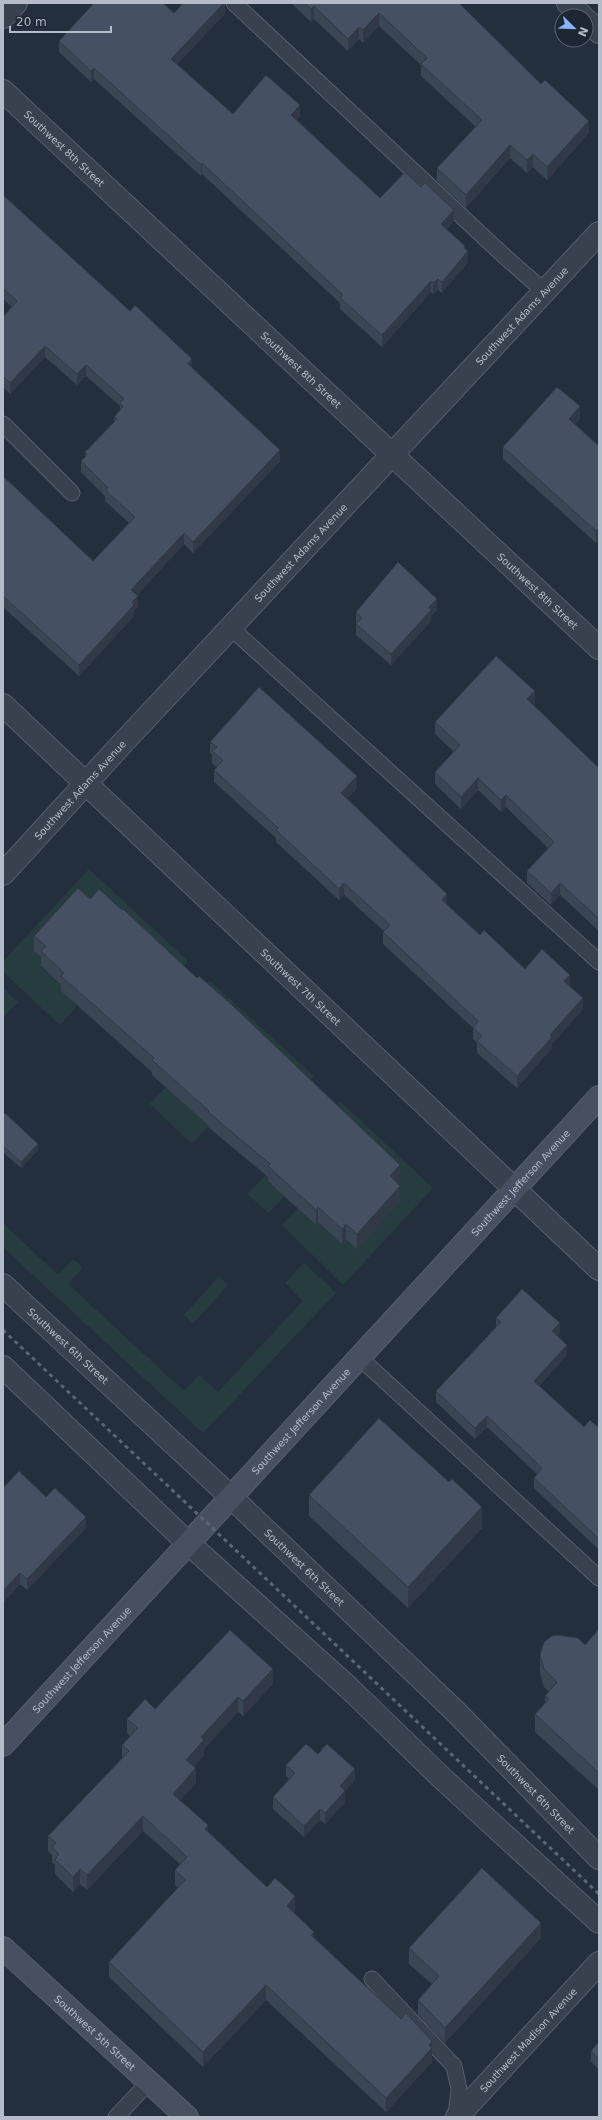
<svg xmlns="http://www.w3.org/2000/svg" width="602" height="2120" font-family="'DejaVu Sans',sans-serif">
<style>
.green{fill:#263c3f}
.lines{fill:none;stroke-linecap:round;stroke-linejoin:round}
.lane-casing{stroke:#565f6c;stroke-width:17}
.street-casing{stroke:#565f6c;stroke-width:24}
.secondary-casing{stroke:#565f6c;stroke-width:24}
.lane{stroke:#38414e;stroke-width:15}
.street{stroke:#38414e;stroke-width:22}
.secondary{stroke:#465061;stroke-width:22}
.rail{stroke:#5a6575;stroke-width:3;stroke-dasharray:4 4;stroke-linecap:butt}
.wall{fill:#3b4654}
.shaded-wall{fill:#303945}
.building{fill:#455162;stroke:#303945}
.labels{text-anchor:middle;stroke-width:3.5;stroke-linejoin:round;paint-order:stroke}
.street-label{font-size:10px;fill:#b4bcc9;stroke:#1d2633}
</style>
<rect width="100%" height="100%" fill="#242f3e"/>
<path class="green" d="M89 869 188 961 167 983 46 961 41 967 61 985V991L77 1006 60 1025 3 972V961Z
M209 980 314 1076 302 1088 199 991Z
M3 988 18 1002 4 1017H3Z
M167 1086 209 1126 192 1144 150 1104Z
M340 1101 433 1188 343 1285 282 1225 298 1209 316 1224 326 1214 342 1244 346 1239 329 1113Z
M274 1166 284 1196 269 1213 247 1194Z
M3 1223 58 1275 73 1259 83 1268 68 1284 184 1391 199 1375 218 1392 303 1301 285 1283 304 1263 336 1293 203 1433 3 1247Z
M219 1276 228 1285 193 1324 184 1315Z"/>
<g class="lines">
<g class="lane-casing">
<path id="lane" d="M234 3 503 255 544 291
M3 424 72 493
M231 628 599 962
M359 1357 599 1578
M372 1979 454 2066 459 2089 456 2117
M116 2117 149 2082"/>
</g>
<g class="street-casing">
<g id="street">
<path d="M568 3 582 16"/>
<path d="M3 17 16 3"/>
<path d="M586 20 599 32"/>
<path id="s1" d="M3 91 599 648"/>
<path id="s2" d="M3 705 599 1269"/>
<path id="s3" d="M3 874 119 747 599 233"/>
<path id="s4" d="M3 1285 231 1497 456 1712 599 1858"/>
<path d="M3 1367 188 1543 349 1688 444 1780 599 1922"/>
<path id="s5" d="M457 2117 599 1963"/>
</g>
</g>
<g class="secondary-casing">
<g id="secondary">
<path id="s6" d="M3 1745 599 1097"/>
<path id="s7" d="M3 1948 187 2117"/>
</g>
</g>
<use href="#lane" class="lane"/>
<use href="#street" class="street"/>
<use href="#secondary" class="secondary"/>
<path class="rail" d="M3 1330 599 1894"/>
</g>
<path class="wall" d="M225 3V14L177 64 233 114 300 116 297 120 380 198 454 221 446 229 465 249 468 262 442 293 438 290 433 294 431 292 382 347 340 309V303L202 174 201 176 94 79 91 82 59 52V41L174 13Z
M291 3H459L589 133 547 180 533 167 527 173 510 158 466 208 437 181V168L476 127 421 76V65L379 26 363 43 359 39 348 51 314 19 311 22Z
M3 195 192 368 280 461 193 553 184 544 137 595 138 607 134 610V616L79 676 3 607V476L93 561 129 523 105 501V496L81 472V461L85 457V452L114 422V417L120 411V406L86 376 77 385 45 357 10 394 3 387V317L12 307 3 299Z
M580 419 575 424 599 446V540L596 543 503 459V447Z
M437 610 431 616V621L391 665 356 635V612Z
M535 703 533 705 599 768V931L560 895 551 905 527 883V871L548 848 506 807 501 812 478 790 461 809 435 784V772L454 752 435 734V722Z
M210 742 357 788 347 798 447 906 480 935 525 969 570 986 583 1009 552 1044V1048L517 1088 477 1053V1043L473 1039V1028L383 944V932L384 931 344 895 339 900 276 842V838L214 782V770L217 767 212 763V755L210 753Z
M34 936 400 1180 397 1183 400 1201 357 1249 346 1239 342 1244 318 1222 316 1225 284 1196 268 1181V1177L208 1127V1125L152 1075V1072L61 991V985L41 966V957L34 951Z
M3 1115 38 1150 21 1168 3 1152Z
M496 1318 560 1333 557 1336 567 1355 539 1386 584 1427H599V1550L534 1488V1478L537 1474 487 1427 475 1439 436 1402V1391L496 1327Z
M309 1495 482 1528 408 1608 309 1516Z
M46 1497 86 1528 27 1590 20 1584 3 1603Z
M599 1629V1790L535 1732V1714L545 1703V1696L549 1692 544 1687 540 1673V1655L585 1645Z
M273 1684 243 1716 238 1712 204 1749V1755L194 1766 196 1783 180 1800 208 1832 267 1887 295 1911 294 1913 314 1938 401 2019 432 2041V2062L386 2112 266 2000 203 2067 109 1977V1962L178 1888 175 1885V1870L180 1864 143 1831 87 1890 80 1884 73 1892 55 1874V1865L52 1862V1855L48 1851V1836L122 1758V1745L130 1736 127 1733V1719L155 1709Z
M318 1754 355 1780 345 1791V1802L325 1824 320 1820 304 1837 273 1809V1797L289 1779 286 1776V1765Z
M541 1938 445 2043 418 2015V2000L432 1984 409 1964V1948Z
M599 2042V2070L591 2062V2051Z"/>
<path class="shaded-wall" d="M224 3 225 14 171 70V59Z
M314 6V19L311 22V9Z
M379 13V26L363 43V30Z
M359 27V39L348 51V39Z
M94 68V79L91 82V71Z
M300 105V116L291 126V115Z
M589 121V133L547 180V167Z
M510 145V158L466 208V195Z
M533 154V167L527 173V160Z
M202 163V174L201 176V165Z
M454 210V221L441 235V224Z
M465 246V254L468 251V262L442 293V282Z
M438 279V290L433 294V283Z
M431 281V292L382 347V335Z
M45 346V357L10 394V383Z
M192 359V370L188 364Z
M86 365V376L77 385V374Z
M580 406V419L569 431V419Z
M280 450V461L193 553V542Z
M599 528V540L596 543V531Z
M184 533V544L131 601V590Z
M138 596V607L134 610V616L79 676V665Z
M437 599V610L431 616V621L391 665V654L429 607Z
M535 691V703L527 711V699Z
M357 776V788L341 805V793Z
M478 778V790L461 809V797Z
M506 795V807L501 812V800Z
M344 883V895L339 900V889Z
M560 883V895L551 905V893Z
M447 894V906L442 900Z
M570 975V986L564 981Z
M583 998V1009L552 1044V1048L517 1088V1076L550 1035Z
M38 1144V1150L21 1168V1162Z
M400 1165V1180L390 1191V1176Z
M400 1186V1201L357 1249V1234Z
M318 1207V1222L316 1225V1210Z
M346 1224V1239L342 1244V1229Z
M560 1323V1333L552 1341V1331Z
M567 1345V1355L534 1391V1381Z
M487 1416V1427L475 1439V1428Z
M482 1507V1528L408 1608V1587Z
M86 1517V1528L27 1590V1579Z
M20 1573V1584L3 1603V1591Z
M273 1669V1684L243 1716V1701Z
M238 1697V1712L204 1749V1755L186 1774V1760L201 1737Z
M196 1768V1783L173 1808V1794Z
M355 1769V1780L340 1797V1786Z
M345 1791V1802L325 1824V1813Z
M320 1809V1820L304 1837V1826Z
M143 1816V1831L87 1890V1875Z
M208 1825V1840L205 1829Z
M80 1869V1884L73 1892V1877Z
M295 1896V1911L287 1921V1906Z
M541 1923V1938L445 2043V2028Z
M314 1932V1946L311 1935Z
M266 1985V2000L203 2067V2052Z
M432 2041V2062L386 2112V2098Z"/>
<path class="building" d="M94 3H163L174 13 183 3H224L171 59 233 114 266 75 300 105 291 115 380 198 405 172 421 187 425 183 454 210 441 224 465 246 464 248 468 251 442 282 438 279 433 283 431 281 382 335 340 298 343 295 202 163 201 165 94 68 91 71 59 41Z
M305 3H459L541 84 545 80 589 121 547 167 533 154 527 160 510 145 466 195 437 168 482 120 421 64 427 58 379 13 363 30 359 27 348 39 314 6 311 9Z
M3 195 130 311 135 305 192 359 188 364 280 450 193 542 184 533 131 590 138 596 132 602 134 605 79 665 3 596V476L93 561 135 517 105 490 108 488 81 461 87 455 85 452 117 419 114 417 123 407 120 403 124 399 86 365 77 374 45 346 10 383 3 376V317L17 301 3 288Z
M557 387 580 406 569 419 599 446V528L596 531 503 447Z
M398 562 437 599 429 607 431 610 391 654 356 624 362 618 356 612Z
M496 656 535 691 527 699 599 768V919L560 883 551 893 527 871 554 842 506 795 501 800 478 778 461 797 435 772 460 745 435 722Z
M259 687 357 776 341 793 447 894 442 900 480 935 484 930 525 969 542 949 570 975 564 981 583 998 550 1035 552 1037 517 1076 477 1041 482 1036 473 1028 478 1021 383 932 390 925 344 883 339 889 276 830 278 828 214 770 223 760 212 751 217 747 210 742Z
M78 888 90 899 99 889 122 910 123 909 197 978 199 976 231 1004 400 1165 390 1176 400 1186 357 1234 346 1224 342 1229 318 1207 316 1210 268 1166 270 1164 208 1112 209 1111 152 1060 154 1058 61 976 64 973 41 951 46 946 34 936Z
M5 1113 38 1144 21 1162 3 1146V1115Z
M522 1289 560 1323 552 1331 567 1345 534 1381 584 1427 590 1420 599 1428V1427V1539L534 1478 542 1468 487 1416 475 1428 436 1391 501 1322 496 1318Z
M379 1418 449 1482 452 1479 482 1507 408 1587 309 1495Z
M19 1471 46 1497 55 1488 86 1517 27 1579 20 1573 3 1591V1488Z
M599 1629V1773L535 1714 549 1699 545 1696 557 1682 544 1669 540 1655 544 1642 552 1636 558 1635 578 1638 585 1645Z
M230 1630 273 1669 243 1701 238 1697 201 1737 204 1740 186 1760 196 1768 173 1794 208 1825 205 1829 267 1887 275 1878 295 1896 287 1906 314 1932 311 1935 401 2019 406 2013 432 2041 429 2045 432 2048 386 2098 266 1985 203 2052 109 1962 185 1880 175 1870 187 1857 143 1816 87 1875 80 1869 73 1877 55 1860 59 1854 52 1848 56 1843 48 1836 129 1751 122 1745 138 1728 127 1719 145 1699 155 1709Z
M306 1744 318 1754 327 1744 355 1769 340 1786 345 1791 325 1813 320 1809 304 1826 273 1797 295 1773 286 1765Z
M482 1868 541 1923 445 2028 418 2000 439 1976 409 1948Z
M599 2042V2059L591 2051Z"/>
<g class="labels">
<g class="street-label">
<text dy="4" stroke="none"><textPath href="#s1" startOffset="84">Southwest 8th Street</textPath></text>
<text dy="4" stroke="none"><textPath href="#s3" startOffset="762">Southwest Adams Avenue</textPath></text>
<text dy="4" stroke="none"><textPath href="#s1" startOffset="408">Southwest 8th Street</textPath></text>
<text dy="4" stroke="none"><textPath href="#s3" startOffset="438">Southwest Adams Avenue</textPath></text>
<text dy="4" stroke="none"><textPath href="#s1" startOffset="732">Southwest 8th Street</textPath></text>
<text dy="4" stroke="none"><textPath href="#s3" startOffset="114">Southwest Adams Avenue</textPath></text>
<text dy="4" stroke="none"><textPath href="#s2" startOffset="410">Southwest 7th Street</textPath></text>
<text dy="4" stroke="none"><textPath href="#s6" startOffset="764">Southwest Jefferson Avenue</textPath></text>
<text dy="4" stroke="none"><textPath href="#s4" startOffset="89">Southwest 6th Street</textPath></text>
<text dy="4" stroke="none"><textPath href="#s6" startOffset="440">Southwest Jefferson Avenue</textPath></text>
<text dy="4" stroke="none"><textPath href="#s4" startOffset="413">Southwest 6th Street</textPath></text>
<text dy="4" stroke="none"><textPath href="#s6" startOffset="116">Southwest Jefferson Avenue</textPath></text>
<text dy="4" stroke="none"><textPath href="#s4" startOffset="737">Southwest 6th Street</textPath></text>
<text dy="4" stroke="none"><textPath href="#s7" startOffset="125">Southwest 5th Street</textPath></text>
<text dy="4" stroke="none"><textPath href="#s5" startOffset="105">Southwest Madison Avenue</textPath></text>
</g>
</g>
<rect width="602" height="2120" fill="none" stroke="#b4bcc9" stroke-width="8"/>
<g transform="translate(574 28) rotate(113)"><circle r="19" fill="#1d2633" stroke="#59626f"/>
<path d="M0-3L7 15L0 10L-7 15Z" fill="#8ab4f8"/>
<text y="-6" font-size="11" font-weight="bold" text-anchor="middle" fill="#b4bcc9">N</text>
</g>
<path d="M10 26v6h101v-6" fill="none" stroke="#b4bcc9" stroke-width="2"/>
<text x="16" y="26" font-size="12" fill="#b4bcc9" stroke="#1d2633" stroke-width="3" paint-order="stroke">20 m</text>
</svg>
